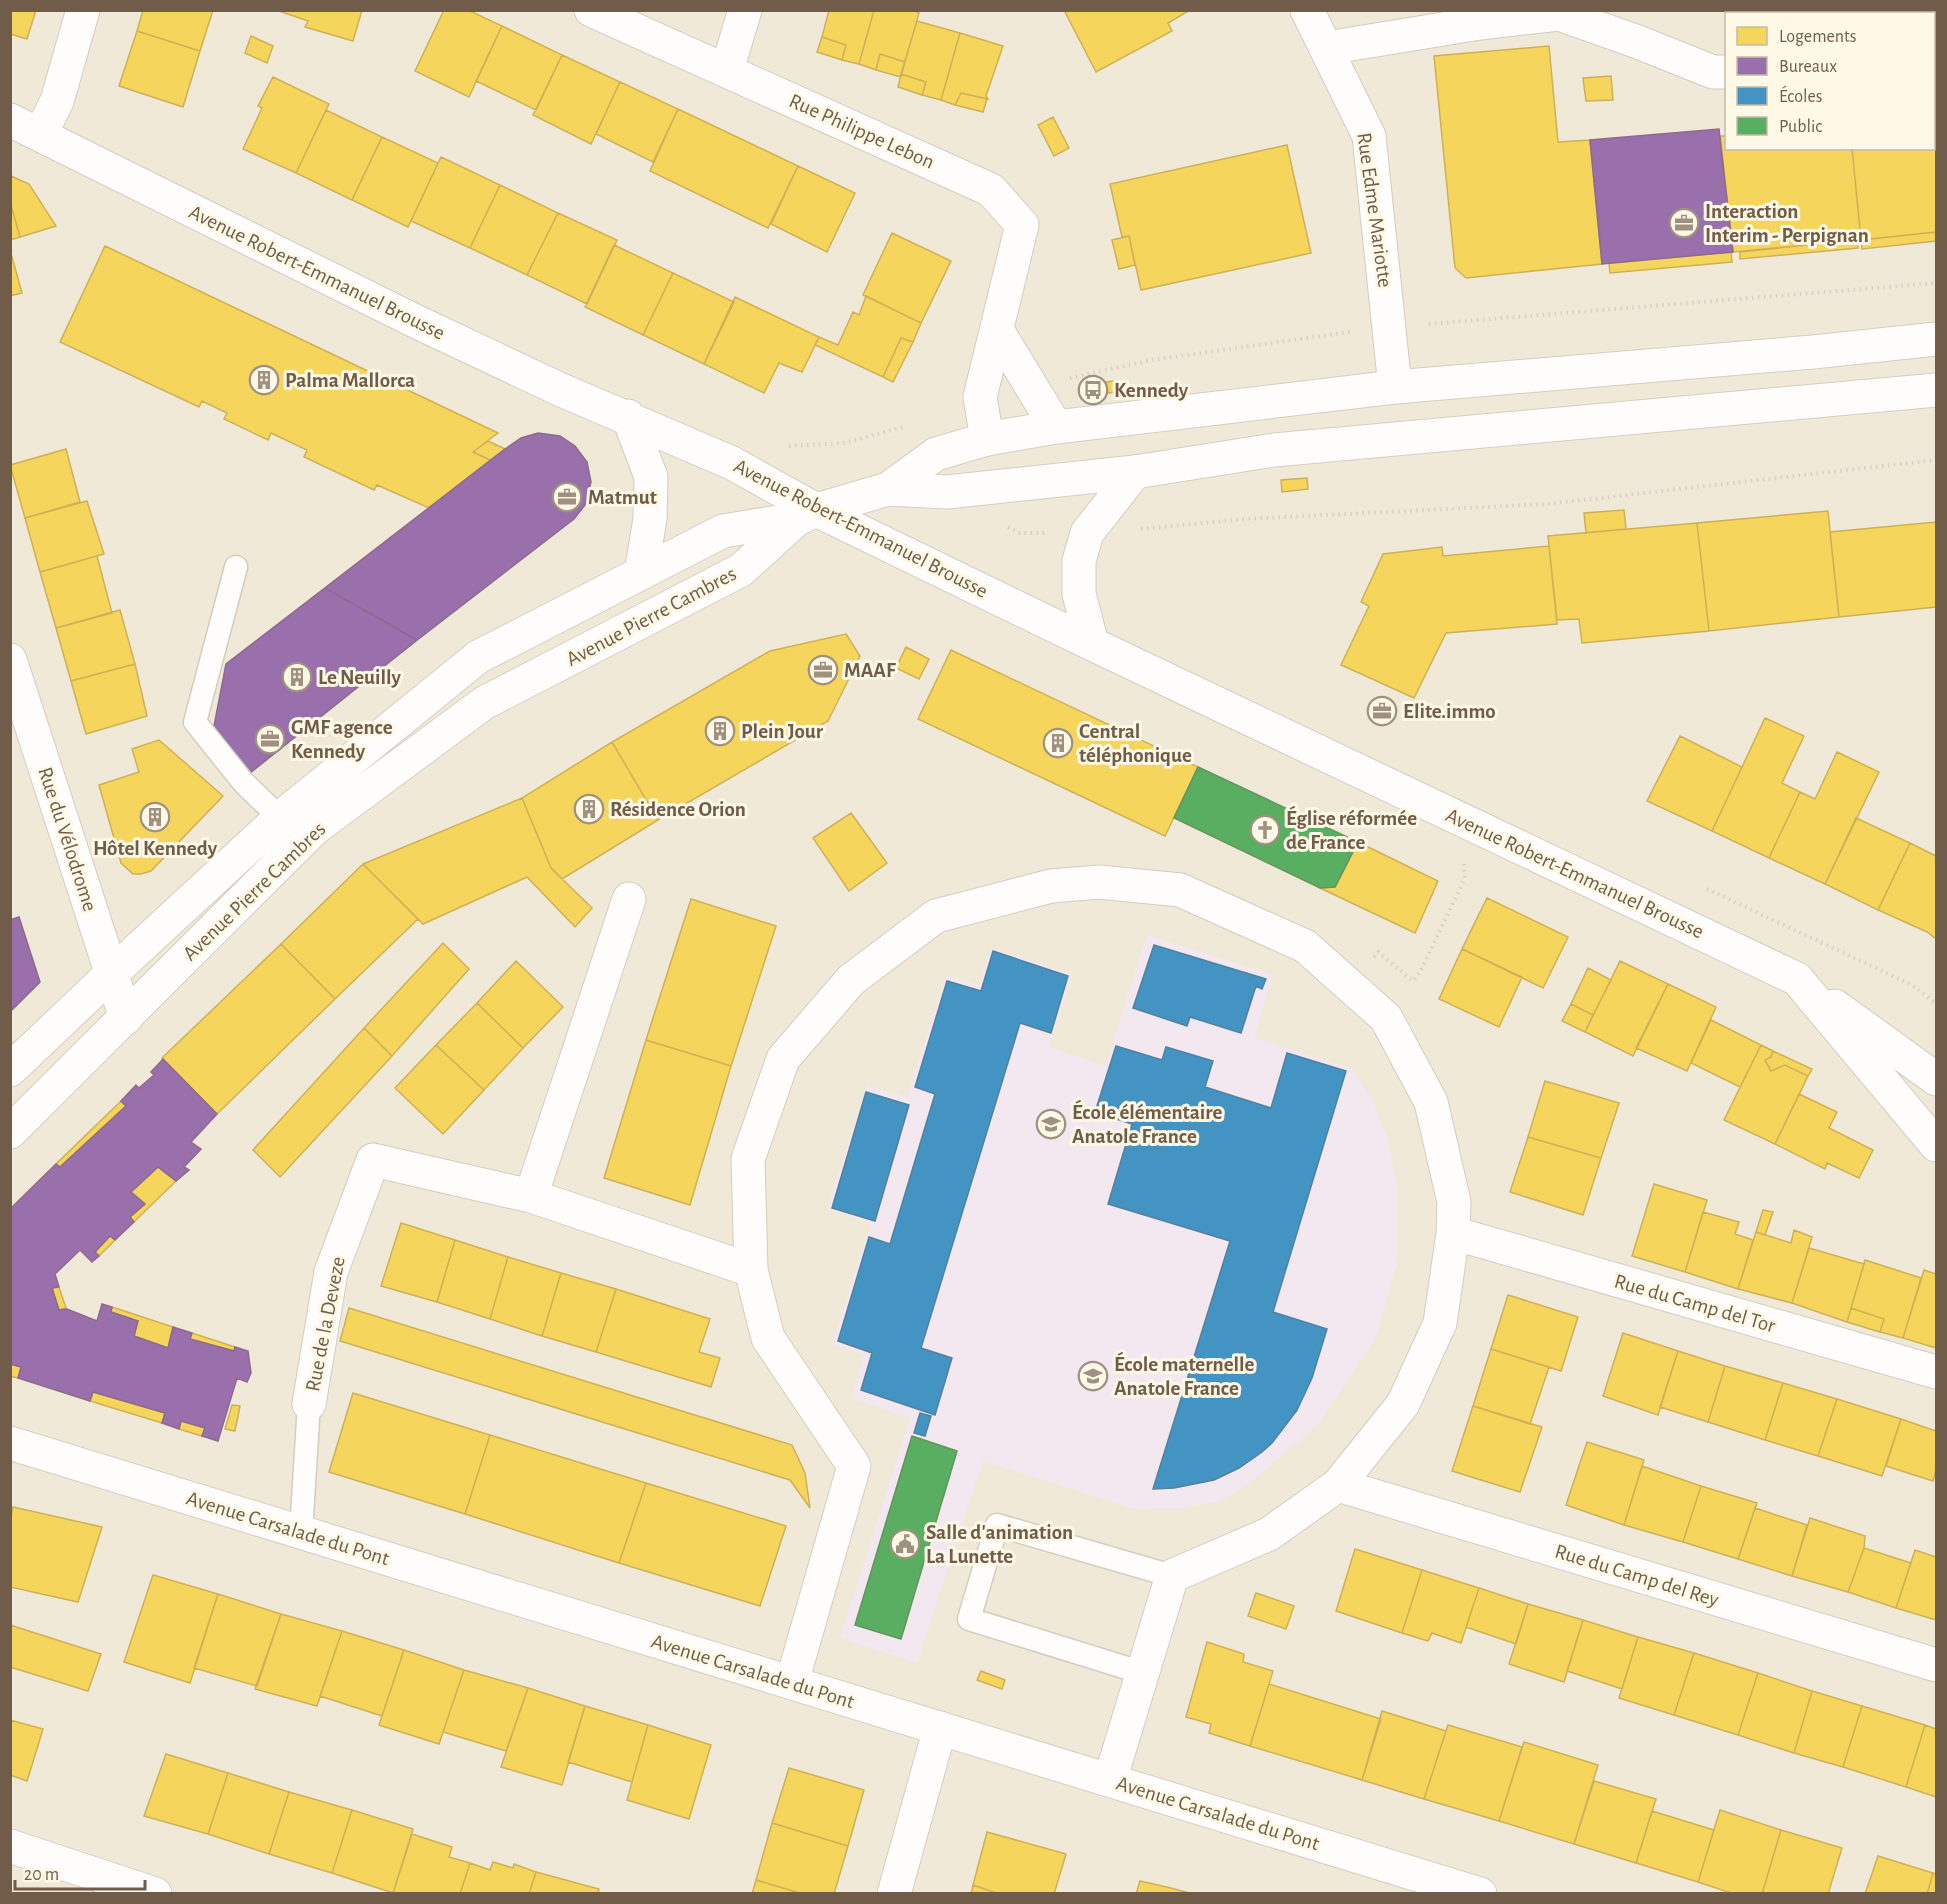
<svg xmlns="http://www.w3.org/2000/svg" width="1947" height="1904" font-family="'Alegreya Sans',sans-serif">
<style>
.residential{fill:#f0e9d7;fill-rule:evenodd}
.education{fill:#f3e7f0}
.homes{fill:#f6d55c;stroke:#ceb156;stroke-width:1.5}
.offices{fill:#9970ab;stroke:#8d6a8e;stroke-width:1.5}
.schools{fill:#4393c3;stroke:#51829e;stroke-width:1.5}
.public{fill:#5aae61;stroke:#61955a;stroke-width:1.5}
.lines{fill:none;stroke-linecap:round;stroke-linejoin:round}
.lane-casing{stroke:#d3ccc2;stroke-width:25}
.street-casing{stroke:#d3ccc2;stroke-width:35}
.secondary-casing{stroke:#d5cec3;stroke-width:35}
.path{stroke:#d7d0c9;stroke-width:4;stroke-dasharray:1.5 4.5;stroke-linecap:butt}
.lane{stroke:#fefdfb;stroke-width:22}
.street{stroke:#fefdfb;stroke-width:33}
.secondary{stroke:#fefdfb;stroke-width:33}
.labels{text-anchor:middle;stroke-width:6;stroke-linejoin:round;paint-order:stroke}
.street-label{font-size:21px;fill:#715c49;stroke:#fef8e6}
.poi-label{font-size:21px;font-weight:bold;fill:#715c49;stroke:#fef8e6;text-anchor:start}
</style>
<rect width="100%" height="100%" fill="#f5f1e7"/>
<path class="residential" d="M11 11H1936V1893H11ZM1726 14H1934V148H1726Z"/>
<path class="education" d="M1147 935 1273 975 1254 1038 1351 1069 1371 1097 1387 1137 1398 1189 1397 1265 1376 1337 1319 1424 1260 1475 1221 1501 1179 1508 1134 1509 983 1461 917 1663 840 1638 910 1418 851 1398 864 1355 832 1344 871 1223 827 1209 867 1085 907 1097 946 975 979 985 991 948 1072 974 1049 1047 1105 1066Z"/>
<path class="homes" d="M10 10H36L27 39 10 34Z
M213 10 200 51 137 31 143 10Z
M362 10 353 41 305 27 308 21 279 11Z
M444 10H468L502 26 469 97 415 71Z
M829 10H874L859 64 842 60 846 45 822 37Z
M874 10H913L919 13 905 62 880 54 876 70 859 64Z
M1064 10H1190L1168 23 1172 31 1096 72Z
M917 21 960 33 941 100 922 95 926 82 901 74Z
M502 26 562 55 536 110 476 81Z
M137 31 200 51 183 107 119 86Z
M960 33 1003 46 986 96 988 99 961 93 955 105 941 100Z
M251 36 273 46 267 63 245 53Z
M822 37 846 45 842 60 817 52Z
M1549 46 1558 142 1590 140 1602 264 1466 278 1455 268 1434 56Z
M880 54 905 62 901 77 876 70Z
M562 55 620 82 591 144 533 115Z
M901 74 926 82 922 95 898 87Z
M1611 76 1613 100 1586 101 1583 78Z
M273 77 329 104 296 173 243 149 262 108 258 106Z
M620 82 678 109 653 162 596 134Z
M961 93 987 99 983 112 955 105Z
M678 109 798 166 768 228 650 171Z
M326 110 382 137 352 200 296 173Z
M1934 116H1936V232L1861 240 1852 148H1934Z
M1053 117 1069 148 1054 156 1038 125Z
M1720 136H1726V148H1852L1861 240 1733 252Z
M382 137 438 163 408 227 352 200Z
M1287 145 1311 253 1141 290 1129 236 1122 237 1110 184Z
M441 157 500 185 470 248 411 221Z
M798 166 855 193 827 252 771 224Z
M11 176 29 184 56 226 20 237 10 202Z
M500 185 558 213 527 275 470 248Z
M10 202 20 237 10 240Z
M558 213 617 240 587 304 527 275Z
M1936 232V241L1862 249 1861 240Z
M892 233 951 261 921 323 863 295Z
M1129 236 1135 265 1119 269 1112 240Z
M1857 240 1858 248 1740 259V252Z
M614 245 673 273 643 335 585 307Z
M105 246 498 433 473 452 490 460 429 508 377 485 374 490 304 457 307 450 271 433 268 440 224 419 227 413 202 401 199 407 60 342Z
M10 250 22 293 10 296Z
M1731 252 1732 262 1610 273 1609 263Z
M673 273 734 302 704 364 643 335Z
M866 296 921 323 913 342 901 338 883 377 815 345 819 337 838 345 853 312 859 315Z
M735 297 819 337 802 372 779 363 764 393 704 364Z
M901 338 913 342 893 382 883 377Z
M1114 381 1116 392 1090 395 1088 384Z
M488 441 505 449 490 460 473 452Z
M66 449 80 502 25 518 10 465Z
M1307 478 1308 489 1282 492 1281 480Z
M87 501 104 554 40 572 25 518Z
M1624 510 1626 529 1586 533 1584 513Z
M1828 511 1839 617 1709 631 1697 523Z
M1936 522V607L1839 617 1830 532Z
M1697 523 1709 631 1582 643 1579 619 1557 620 1548 536Z
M1549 546 1557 624 1446 633 1414 698 1341 665 1369 606 1361 602 1383 554 1442 547 1443 556Z
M97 556 112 613 56 628 40 572Z
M120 610 135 664 71 681 56 628Z
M846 634 860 656 828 721 658 820 612 742 770 651Z
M906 647 929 659 919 679 896 668Z
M951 650 1198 767 1165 836 918 719Z
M135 664 147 716 86 734 71 681Z
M1765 718 1804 736 1782 783 1800 792 1769 858 1712 831Z
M1680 736 1742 767 1712 831 1647 801Z
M159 740 223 796 151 871 141 874H133L121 863 99 785 139 772 132 749Z
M612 742 658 820 562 879 551 868 522 798Z
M1837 752 1879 772 1825 884 1769 858 1800 792 1815 799Z
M522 798 551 868 592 908 575 927 527 877 423 924 363 864Z
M851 813 887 863 849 891 813 838Z
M1856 818 1910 843 1878 910 1825 884Z
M1358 842 1438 881 1415 933 1320 888 1335 887Z
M1910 843 1936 856V939L1927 932 1878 910Z
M363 864 418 919 335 999 281 944Z
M1487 898 1568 937 1543 988 1462 949Z
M691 899 776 926 731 1066 646 1040Z
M443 943 469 969 392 1056 364 1028Z
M281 944 335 999 217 1114 162 1058Z
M1462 949 1522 977 1499 1027 1439 999Z
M516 961 563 1007 523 1048 477 1003Z
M1620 961 1668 984 1633 1056 1585 1032Z
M1588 968 1611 980 1593 1015 1571 1004Z
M1668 984 1716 1007 1687 1071 1636 1048Z
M477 1003 523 1048 484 1090 436 1045Z
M1571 1004 1593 1015 1585 1032 1562 1021Z
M1711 1020 1761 1045 1740 1087 1691 1063Z
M364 1028 392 1056 280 1177 253 1150Z
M646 1040 731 1066 690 1205 604 1178Z
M436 1045 484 1090 443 1134 395 1088Z
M1761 1045 1773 1051 1771 1057 1765 1060 1771 1071 1785 1065 1808 1076 1775 1144 1724 1120Z
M1773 1051 1812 1069 1808 1076 1785 1065 1771 1071 1765 1060 1771 1057Z
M1545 1081 1619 1103 1601 1158 1528 1137Z
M1799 1094 1837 1112 1829 1128 1873 1150 1859 1178 1827 1163 1825 1169 1775 1144Z
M121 1101 126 1106 60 1167 56 1164Z
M1528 1137 1601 1158 1583 1215 1510 1192Z
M158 1167 176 1181 134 1222 130 1217 145 1204 131 1192Z
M1654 1184 1707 1200 1685 1272 1632 1256Z
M1763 1210 1773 1212 1765 1235 1756 1232Z
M1703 1212 1739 1222 1735 1234 1753 1240 1738 1289 1685 1272Z
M401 1223 455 1240 437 1302 381 1286Z
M1794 1230 1812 1237 1792 1303 1738 1289 1756 1232 1791 1243Z
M110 1236 115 1240 99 1256 95 1252Z
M455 1240 508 1257 490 1319 437 1302Z
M1809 1248 1864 1264 1847 1322 1792 1303Z
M508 1257 561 1273 542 1336 490 1319Z
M1865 1260 1921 1278 1903 1338 1880 1332 1884 1319 1851 1308Z
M1924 1270 1936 1274V1348L1903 1338Z
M561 1273 616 1289 596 1352 542 1336Z
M59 1287 66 1308 59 1310 52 1288Z
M616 1289 710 1319 699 1352 720 1358 711 1387 596 1352Z
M1508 1295 1578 1317 1561 1371 1491 1349Z
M112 1307 173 1327 168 1348 134 1336 138 1321 111 1312Z
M349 1308 792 1445 805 1473 810 1508 790 1480 340 1341Z
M1851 1308 1884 1319 1880 1332 1847 1322Z
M192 1333 235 1347 234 1351 190 1339Z
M1623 1333 1678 1351 1658 1415 1603 1396Z
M1491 1349 1549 1367 1530 1424 1473 1406Z
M1678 1351 1725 1366 1708 1422 1660 1407Z
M10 1364 21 1367 18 1378 10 1376Z
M1725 1366 1783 1383 1765 1440 1708 1422Z
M1783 1383 1837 1399 1818 1456 1765 1440Z
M93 1392 165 1413 162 1423 90 1401Z
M353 1393 490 1435 465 1514 329 1472Z
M1837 1399 1901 1419 1882 1476 1818 1456Z
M232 1405 240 1406 235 1431 225 1429Z
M1473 1406 1542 1427 1520 1492 1452 1471Z
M1901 1419 1936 1431V1470L1933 1481 1886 1466Z
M181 1421 205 1428 202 1436 179 1429Z
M490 1435 646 1483 619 1563 465 1514Z
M1587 1442 1644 1460 1624 1525 1566 1505Z
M1642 1466 1701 1486 1683 1542 1624 1525Z
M646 1483 786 1526 760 1606 619 1563Z
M1701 1486 1757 1503 1738 1559 1683 1542Z
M13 1507 102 1527 78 1602 10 1587V1522Z
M1755 1508 1807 1525 1792 1576 1738 1559Z
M1810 1518 1865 1536 1864 1548 1848 1592 1792 1576Z
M1864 1548 1911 1563 1896 1608 1848 1592Z
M1355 1549 1422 1570 1402 1633 1336 1611Z
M1915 1550 1936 1557V1620L1896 1608Z
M1422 1570 1479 1588 1461 1643 1432 1633 1428 1641 1402 1633Z
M153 1575 218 1594 190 1683 124 1662Z
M1479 1588 1528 1604 1516 1644 1466 1627Z
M1256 1593 1294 1606 1286 1629 1248 1616Z
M218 1594 281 1614 257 1686 194 1668Z
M1528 1604 1583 1620 1564 1682 1509 1664Z
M281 1614 342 1631 317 1706 255 1689Z
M1583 1620 1638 1637 1622 1689 1567 1671Z
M10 1625 101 1654 88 1691 10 1667Z
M342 1631 404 1650 382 1716 320 1696Z
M1638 1637 1694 1653 1674 1715 1619 1698Z
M1207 1642 1244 1654 1243 1662 1273 1671 1250 1746 1209 1733 1211 1724 1186 1717Z
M404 1650 464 1670 439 1744 379 1725Z
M1694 1653 1758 1673 1738 1735 1674 1715Z
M464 1670 528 1688 506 1751 443 1732Z
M981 1671 1005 1680 1002 1689 977 1680Z
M1758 1673 1812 1691 1794 1753 1738 1735Z
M1269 1684 1381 1719 1362 1780 1250 1746Z
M528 1688 585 1706 562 1785 501 1767Z
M1812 1691 1862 1706 1843 1767 1794 1753Z
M585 1706 648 1725 632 1782 568 1762Z
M1862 1706 1925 1725 1906 1787 1843 1767Z
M1382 1711 1446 1731 1424 1799 1362 1780Z
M10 1720 43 1729 27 1781 10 1775Z
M648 1725 711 1745 689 1819 627 1800Z
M1448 1725 1522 1747 1499 1821 1424 1799Z
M1925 1725 1936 1729V1797L1906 1787Z
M1524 1742 1598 1765 1574 1844 1499 1821Z
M166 1754 228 1773 208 1834 144 1816Z
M789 1768 864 1790 848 1846 772 1823Z
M228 1773 289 1792 269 1854 208 1834Z
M1594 1781 1656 1799 1636 1863 1574 1844Z
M289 1792 352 1810 332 1873 269 1854Z
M352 1810 413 1829 393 1893 332 1873Z
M1720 1810 1781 1830 1762 1894H1734L1698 1882Z
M1652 1811 1714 1830 1698 1882 1636 1863Z
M772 1823 848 1846 834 1894H803L756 1880Z
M1781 1830 1842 1848 1828 1894H1762Z
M987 1832 1066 1854 1054 1894H999L973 1885Z
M412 1834 452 1847 449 1857 470 1863 460 1894 393 1893Z
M1878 1856 1933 1873 1927 1894H1865Z
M493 1862 513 1868 514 1864 536 1872 529 1894H460L470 1863 490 1870Z
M536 1872 599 1889 598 1894H529Z
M1933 1873 1936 1874V1894H1927Z
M756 1880 803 1894H752Z
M1140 1881 1171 1888 1193 1894H1136Z
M973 1885 999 1894H971Z"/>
<path class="offices" d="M1719 129 1733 252 1602 264 1590 140Z
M538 433 560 436 575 446 587 462 591 482 585 505 574 519 417 640 325 588 505 449 521 438Z
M325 588 417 640 250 773 214 726 226 664Z
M19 917 40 982 10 1012V920Z
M163 1059 217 1114 191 1142 201 1149 184 1167 189 1170 176 1181 158 1167 131 1192 145 1204 130 1217 134 1222 115 1240 110 1236 95 1252 99 1256 92 1262 80 1250 55 1274 59 1287 52 1288 59 1310 67 1309 97 1321 102 1304 112 1307 111 1312 138 1321 134 1336 168 1348 173 1327 192 1333 190 1339 234 1351 235 1347 248 1351 251 1373 247 1382 237 1378 218 1441 202 1436 205 1428 181 1421 179 1429 162 1423 165 1413 93 1392 90 1401 18 1378 21 1367 10 1364V1209L56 1164 60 1167 126 1106 121 1101 136 1085 139 1088 154 1075 151 1072Z"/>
<path class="schools" d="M1154 945 1266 979 1262 989 1256 986 1241 1033 1190 1017 1187 1026 1133 1008Z
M993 951 1068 976 1051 1033 1020 1023 921 1348 952 1358 935 1415 861 1390 872 1353 838 1341 869 1237 890 1244 935 1094 915 1087 947 981 981 991Z
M1116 1046 1162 1060 1166 1047 1213 1061 1205 1087 1271 1108 1287 1053 1346 1071 1273 1312 1327 1329 1312 1378 1297 1410 1272 1443 1262 1452 1239 1468 1214 1480 1174 1488 1153 1489 1230 1241 1108 1204 1132 1124 1095 1112Z
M866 1092 909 1105 875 1221 832 1208Z
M920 1413 931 1416 925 1436 914 1433Z"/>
<path class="public" d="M1198 767 1358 842 1335 887 1320 888 1174 818Z
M912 1436 957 1451 901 1639 855 1625Z"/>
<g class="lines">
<g class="lane-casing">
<path id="lane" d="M236 567 195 722 243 782 280 818
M301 1532 309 1404
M1143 1673 969 1619 997 1525 1172 1576"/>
</g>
<g class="street-casing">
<path id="street" d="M591 10 991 190 1022 225 980 397 987 439
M1307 10 1369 136 1395 387
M1327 48 1480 23 1559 14 1638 42 1713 72H1726
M1934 57 1936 56
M727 70 745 10
M10 120 415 321 559 389 732 463 816 510 1092 644 1797 979 1936 1145
M40 135 57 101 83 10
M997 330 1056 427
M628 416 651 477 650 519 641 573
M1092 644 1079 594V561L1087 533 1135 472
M10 660 126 1018
M1835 1006 1936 1079
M531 1196 629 899
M1453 1233 1936 1372
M309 1404 331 1272 373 1160 531 1196 751 1270
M1338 1485 1936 1665
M792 1682 854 1466 768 1338 751 1270 748 1159 783 1059 851 980 936 916 1051 886 1099 882 1180 890 1305 946 1386 1018 1431 1102 1454 1202 1453 1233 1440 1323 1403 1404 1338 1485 1269 1534 1172 1576 1110 1780
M10 1846 155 1894
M894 1894 940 1728"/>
</g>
<g class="secondary-casing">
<path id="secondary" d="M888 489 947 492 1135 472 1274 450 1936 390
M10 1070 111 974 280 818 478 657 723 531 797 519 816 510 888 489 936 454 987 439 1056 427 1395 387 1813 352 1936 339
M10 1132 314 829 484 703 741 570 797 519
M10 1443 1480 1894"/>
</g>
<path class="path" d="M1429 324 1936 283
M1070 378 1152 360 1350 332
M789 446 844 443 903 427
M1008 527 1020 533H1047
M1141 529 1245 519 1547 504 1936 460
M1707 889 1912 985 1936 1004
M1374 957 1378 952 1413 981 1420 972 1465 878 1464 864"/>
<use href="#lane" class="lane"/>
<use href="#street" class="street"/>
<use href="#secondary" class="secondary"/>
</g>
<defs>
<g id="office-ring" transform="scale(1.5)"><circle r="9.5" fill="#fef8e6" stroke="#9f9080" stroke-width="1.5"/><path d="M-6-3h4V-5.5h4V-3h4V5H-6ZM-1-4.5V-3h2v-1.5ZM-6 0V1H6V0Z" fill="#9f9080"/></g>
<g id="building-ring" transform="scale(1.5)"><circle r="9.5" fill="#fef8e6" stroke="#9f9080" stroke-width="1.5"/><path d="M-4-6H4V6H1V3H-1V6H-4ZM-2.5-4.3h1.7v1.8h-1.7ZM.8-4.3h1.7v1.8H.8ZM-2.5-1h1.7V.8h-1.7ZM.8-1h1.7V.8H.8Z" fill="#9f9080"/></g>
<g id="bus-ring" transform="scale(1.5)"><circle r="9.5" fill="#fef8e6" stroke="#9f9080" stroke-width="1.5"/><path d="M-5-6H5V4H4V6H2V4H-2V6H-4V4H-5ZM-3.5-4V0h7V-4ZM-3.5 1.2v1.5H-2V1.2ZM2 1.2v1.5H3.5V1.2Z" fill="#9f9080"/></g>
<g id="church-ring" transform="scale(1.5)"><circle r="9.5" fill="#fef8e6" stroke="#9f9080" stroke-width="1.5"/><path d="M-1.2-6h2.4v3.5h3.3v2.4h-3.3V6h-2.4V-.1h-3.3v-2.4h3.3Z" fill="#9f9080"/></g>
<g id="school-ring" transform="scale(1.5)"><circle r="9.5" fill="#fef8e6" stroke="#9f9080" stroke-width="1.5"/><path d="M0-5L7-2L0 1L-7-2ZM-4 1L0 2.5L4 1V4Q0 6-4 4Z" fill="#9f9080"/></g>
<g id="civic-ring" transform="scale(1.5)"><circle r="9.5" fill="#fef8e6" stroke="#9f9080" stroke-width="1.5"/><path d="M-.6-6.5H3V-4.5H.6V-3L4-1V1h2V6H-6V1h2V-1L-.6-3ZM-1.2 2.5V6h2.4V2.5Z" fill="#9f9080"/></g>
</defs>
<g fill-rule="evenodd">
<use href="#office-ring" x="1684" y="223"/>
<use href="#building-ring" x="264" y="380"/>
<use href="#bus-ring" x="1093" y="390"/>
<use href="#office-ring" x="567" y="497"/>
<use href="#office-ring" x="823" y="670"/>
<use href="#building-ring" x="297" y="677"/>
<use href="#office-ring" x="1382" y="711"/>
<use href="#building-ring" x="720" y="731"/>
<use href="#office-ring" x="270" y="739"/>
<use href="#building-ring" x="1058" y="743"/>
<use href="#building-ring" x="589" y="809"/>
<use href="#building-ring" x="155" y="817"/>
<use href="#church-ring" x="1265" y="830"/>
<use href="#school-ring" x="1051" y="1124"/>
<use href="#school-ring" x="1093" y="1376"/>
<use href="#civic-ring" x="905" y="1544"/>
</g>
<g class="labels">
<g class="street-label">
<text transform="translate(862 131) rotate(24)" y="7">Rue Philippe Lebon</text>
<text transform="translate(1375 210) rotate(82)" y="7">Rue Edme Mariotte</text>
<text transform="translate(317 272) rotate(26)" y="7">Avenue Robert-Emmanuel Brousse</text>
<text transform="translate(861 528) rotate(27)" y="7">Avenue Robert-Emmanuel Brousse</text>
<text transform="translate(651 616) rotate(-28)" y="7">Avenue Pierre Cambres</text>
<text transform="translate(68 839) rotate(72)" y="7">Rue du Vélodrome</text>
<text transform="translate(1575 873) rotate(25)" y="7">Avenue Robert-Emmanuel Brousse</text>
<text transform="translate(254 891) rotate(-44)" y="7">Avenue Pierre Cambres</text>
<text transform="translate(1695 1303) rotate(16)" y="7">Rue du Camp del Tor</text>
<text transform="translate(325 1324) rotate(-79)" y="7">Rue de la Deveze</text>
<text transform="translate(288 1528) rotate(17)" y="7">Avenue Carsalade du Pont</text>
<text transform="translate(1637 1575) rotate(17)" y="7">Rue du Camp del Rey</text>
<text transform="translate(753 1671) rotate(17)" y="7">Avenue Carsalade du Pont</text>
<text transform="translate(1218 1813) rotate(17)" y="7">Avenue Carsalade du Pont</text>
</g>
<g class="poi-label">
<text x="1705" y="218">Interaction<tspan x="1705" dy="24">Interim - Perpignan</tspan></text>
<text x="285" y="387">Palma Mallorca</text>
<text x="1114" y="397">Kennedy</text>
<text x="588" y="504">Matmut</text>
<text x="844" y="677">MAAF</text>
<text x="318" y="684">Le Neuilly</text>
<text x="1403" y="718">Elite.immo</text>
<text x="291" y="734">GMF agence<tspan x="291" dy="24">Kennedy</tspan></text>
<text x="741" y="738">Plein Jour</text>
<text x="1079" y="738">Central<tspan x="1079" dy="24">téléphonique</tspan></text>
<text x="610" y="816">Résidence Orion</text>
<text x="1286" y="825">Église réformée<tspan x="1286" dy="24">de France</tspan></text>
<text x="155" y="855" text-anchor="middle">Hôtel Kennedy</text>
<text x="1072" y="1119">École élémentaire<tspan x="1072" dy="24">Anatole France</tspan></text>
<text x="1114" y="1371">École maternelle<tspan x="1114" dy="24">Anatole France</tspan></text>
<text x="926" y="1539">Salle d'animation<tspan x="926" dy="24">La Lunette</tspan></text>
</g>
</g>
<rect width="1947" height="1904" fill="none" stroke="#715c49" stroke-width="24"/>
<rect x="1725" y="12" width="210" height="138" fill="#fef8e6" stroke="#c6baa7" stroke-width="1.5"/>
<rect x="1737" y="27" width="30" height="18" fill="#f6d55c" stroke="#c6baa7" stroke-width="1.5"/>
<text x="1779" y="42" font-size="18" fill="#715c49">Logements</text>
<rect x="1737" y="57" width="30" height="18" fill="#9970ab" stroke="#c6baa7" stroke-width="1.5"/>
<text x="1779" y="72" font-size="18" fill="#715c49">Bureaux</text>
<rect x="1737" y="87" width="30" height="18" fill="#4393c3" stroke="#c6baa7" stroke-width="1.5"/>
<text x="1779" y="102" font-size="18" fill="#715c49">Écoles</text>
<rect x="1737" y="117" width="30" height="18" fill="#5aae61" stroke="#c6baa7" stroke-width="1.5"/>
<text x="1779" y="132" font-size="18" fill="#715c49">Public</text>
<path d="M15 1880v9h130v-9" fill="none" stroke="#715c49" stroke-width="3"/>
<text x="24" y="1880" font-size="18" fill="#715c49" stroke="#fef8e6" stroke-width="4.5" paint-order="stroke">20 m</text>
</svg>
